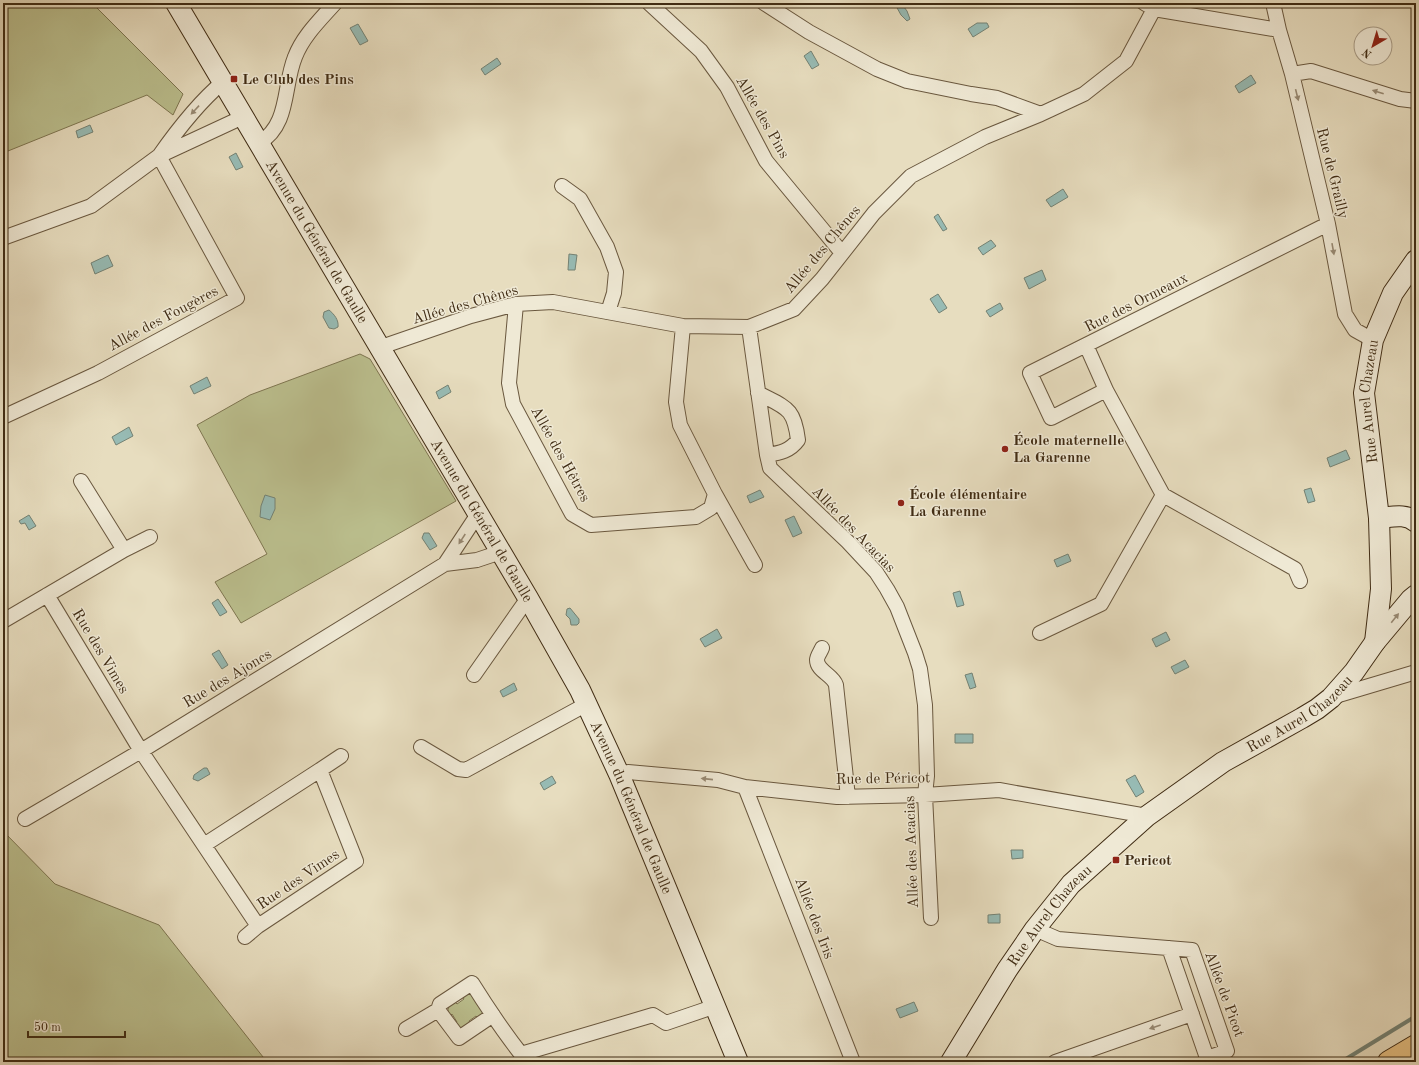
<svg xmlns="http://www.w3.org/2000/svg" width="1419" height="1065" font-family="'Old Standard TT',serif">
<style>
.green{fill:#bbbf8e;stroke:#7e7651}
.water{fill:#97bbb4;stroke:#748274}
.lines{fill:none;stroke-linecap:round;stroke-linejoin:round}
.stream{stroke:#748274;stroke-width:4}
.street-casing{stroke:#6a583f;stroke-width:16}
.secondary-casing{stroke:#402c14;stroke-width:22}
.primary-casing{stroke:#402c14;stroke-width:24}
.street{stroke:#efe9d5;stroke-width:14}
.secondary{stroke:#efe9d5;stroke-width:20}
.primary{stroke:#e4be80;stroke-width:22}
.oneway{fill:#988a74}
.poi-dot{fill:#8f2418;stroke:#efe9d5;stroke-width:1.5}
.labels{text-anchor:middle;stroke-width:3;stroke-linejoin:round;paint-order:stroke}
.poi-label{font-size:15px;font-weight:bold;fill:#402c14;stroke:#efe9d5;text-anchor:start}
.street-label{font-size:15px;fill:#402c14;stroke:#efe9d5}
</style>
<rect width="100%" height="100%" fill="#e7ddbf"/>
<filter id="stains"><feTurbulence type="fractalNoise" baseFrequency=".005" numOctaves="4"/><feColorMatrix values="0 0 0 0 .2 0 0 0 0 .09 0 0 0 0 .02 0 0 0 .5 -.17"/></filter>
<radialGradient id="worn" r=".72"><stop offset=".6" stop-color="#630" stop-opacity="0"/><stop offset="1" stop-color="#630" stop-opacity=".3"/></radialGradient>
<path class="green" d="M3 3H92L183 94 173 115 147 95 3 153Z
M360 354 370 359 456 501 241 623 215 582 267 554 197 425 250 395Z
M3 831 55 884 159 925 267 1062H3Z
M467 992 471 993 485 1012 479 1019 476 1016 469 1021 471 1025 462 1028 454 1025 457 1022 452 1014 449 1017C447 1009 448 1005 454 1001L457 1004 464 999 462 996Z"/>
<path class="water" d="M897 3H901L907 11 910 19 907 21 901 15 896 6Z
M977 23H987L989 27 973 37 968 29Z
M358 24 368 41 360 45 350 28Z
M811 51 819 65 812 69 804 56Z
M497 58 501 64 485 75 481 69Z
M1251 75 1256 83 1239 93 1235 86Z
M90 125 93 132 78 138 76 131Z
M236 153 243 167 236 170 229 157Z
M1063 189 1068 197 1051 207 1046 200Z
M938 214 947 229 943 231 934 217Z
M991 240 996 246 983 255 978 248Z
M569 254 577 255 575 270H568Z
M108 255 113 266 95 274 91 263Z
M1042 270 1046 280 1029 289 1024 278Z
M938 294 947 308 939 313 930 299Z
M1000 303 1003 309 990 317 986 311Z
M329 310C334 314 339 320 338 327L334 329 329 328 323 317 324 312Z
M207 377 211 386 194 394 190 386Z
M448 385 451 392 439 399 436 392Z
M129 427 133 436 116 445 112 437Z
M1346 450 1350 459 1330 467 1327 458Z
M1311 488 1315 501 1308 503 1304 490Z
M760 490 764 497 750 503 747 496Z
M265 495 275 498V509L270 520 260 517 261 506Z
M29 515 36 526 29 530 25 523 21 524 19 521Z
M794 516 802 533 793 537 785 520Z
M424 533H429L437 546 430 550 422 538Z
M1068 554 1071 561 1057 567 1054 560Z
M960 591 964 605 957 607 953 593Z
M218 599 227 612 220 616 212 603Z
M570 608 579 619V623L577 625H571L570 619 566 615 567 609Z
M717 629 722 638 705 647 700 639Z
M1166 632 1170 640 1156 647 1152 639Z
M219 650 228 665 222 669 212 654Z
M1185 660 1189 667 1175 674 1171 667Z
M972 673 976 687 970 689 965 675Z
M514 683 517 690 503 697 500 691Z
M955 734H973V743H955Z
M204 768H207L210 774 198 781 193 779 194 775Z
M1135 775 1144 792 1136 797 1126 780Z
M552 776 556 783 544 790 540 783Z
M1011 850H1023V858L1012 859Z
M1000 914V923H988V915Z
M914 1002 918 1011 900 1018 896 1009Z"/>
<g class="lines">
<path class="stream" d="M1341 1062 1416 1016"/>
<g class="street-casing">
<path id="street" d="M649 3 701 51 727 87 766 161 842 253
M764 3 809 32 877 69 907 81 971 94 997 98 1041 114
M1144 3 1154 9 1279 30
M1273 3 1279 30 1292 74 1328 224 1345 314 1355 330 1373 340
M1292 74 1311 71 1400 99 1416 101
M259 143C290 125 283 86 295 57 303 36 320 20 335 3
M159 156C178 129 198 103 223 82
M562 186 580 199 607 247 616 272 614 293 608 312
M3 238 91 206 159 156 243 117
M516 304 509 383 513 404 572 514 591 525 696 517 711 508 715 494 680 425 676 402 683 326
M749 327 767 455 770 468 848 542 876 572 887 589 897 607 915 653 920 669 925 705 927 776 925 795 931 918
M1086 345 1030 373 1051 418 1106 390
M381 347 471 316 516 304 553 302 683 326 749 327 794 309 822 279 874 213 911 176 985 137 1041 114 1084 94 1126 61 1154 9
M758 393C786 408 794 407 798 440 790 451 780 453 767 455
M3 417 98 373 237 298 159 156
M715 494 755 565
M1163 495 1295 569 1300 581
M124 550 150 537
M445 564 478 514
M47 595 141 751 258 926 356 861 320 770 204 845
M3 621 124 550 81 481
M1040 633 1101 604 1163 495 1106 390 1086 345 1328 224
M822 648C821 651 817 656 817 660 817 671 833 675 836 685L848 797
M474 675 528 598
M1332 697 1416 672
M421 747 458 769 466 770 587 704
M320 770 341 756
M619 774 628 772 718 780 745 787 837 797 925 795 999 790 1147 816
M745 787 853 1062
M25 819 141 751 445 564 477 560 501 552
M1035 929 1058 939 1192 950 1227 1051 1207 1058 1169 948
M245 937 258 926
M493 1015 459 1038 438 1010 440 1004 472 983C487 1007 503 1031 521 1054L653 1015 666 1023 716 1006
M406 1029 438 1010
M1055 1062 1192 1014"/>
</g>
<g class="secondary-casing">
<g id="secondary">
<path id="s1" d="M176 3 528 598 580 690 619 774 738 1062"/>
<path d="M1379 518C1392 517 1406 513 1416 522"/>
<path id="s2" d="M1375 642 1381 589 1379 518 1364 393 1373 340 1393 293 1416 260"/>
<path id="s3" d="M951 1062 1007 970 1035 929 1071 884 1147 816 1223 762 1302 718 1317 709 1331 698 1354 672 1375 642 1411 599 1416 595"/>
</g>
</g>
<g class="primary-casing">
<path id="primary" d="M1389 1062 1416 1046"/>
</g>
<use href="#street" class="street"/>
<use href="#secondary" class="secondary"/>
<use href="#primary" class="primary"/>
</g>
<defs><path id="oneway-solid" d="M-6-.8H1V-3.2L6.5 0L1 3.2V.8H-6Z"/></defs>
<g class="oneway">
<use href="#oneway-solid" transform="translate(1378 92) rotate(-162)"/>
<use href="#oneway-solid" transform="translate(1297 95) rotate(76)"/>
<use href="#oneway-solid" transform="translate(195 110) rotate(133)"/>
<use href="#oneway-solid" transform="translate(1333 249) rotate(80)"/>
<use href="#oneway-solid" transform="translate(462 539) rotate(123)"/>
<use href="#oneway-solid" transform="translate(1395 618) rotate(-51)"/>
<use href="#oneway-solid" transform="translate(707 779) rotate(-174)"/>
<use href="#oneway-solid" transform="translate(1155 1027) rotate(161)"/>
</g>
<g class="poi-dot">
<rect x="230" y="75" width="8" height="8" rx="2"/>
<circle cx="1005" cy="449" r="4"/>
<circle cx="901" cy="503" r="4"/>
<rect x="1112" y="856" width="8" height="8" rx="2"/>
</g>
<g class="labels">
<g class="poi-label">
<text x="242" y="84">Le Club des Pins</text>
<text x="1013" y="445">École maternelle<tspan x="1013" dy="17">La Garenne</tspan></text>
<text x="909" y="499">École élémentaire<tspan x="909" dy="17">La Garenne</tspan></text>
<text x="1124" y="865">Pericot</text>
</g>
<g class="street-label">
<text transform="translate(763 117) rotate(60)" y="5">Allée des Pins</text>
<text transform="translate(1333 173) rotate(76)" y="5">Rue de Grailly</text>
<text dy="5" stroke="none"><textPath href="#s1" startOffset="277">Avenue du Général de Gaulle</textPath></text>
<text transform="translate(822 249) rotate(-50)" y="5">Allée des Chênes</text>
<text transform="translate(1136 302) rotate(-27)" y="5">Rue des Ormeaux</text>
<text transform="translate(465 304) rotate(-16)" y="5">Allée des Chênes</text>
<text transform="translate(163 318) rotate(-28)" y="5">Allée des Fougères</text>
<text dy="5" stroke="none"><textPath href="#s2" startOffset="242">Rue Aurel Chazeau</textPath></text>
<text transform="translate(561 454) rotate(61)" y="5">Allée des Hêtres</text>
<text dy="5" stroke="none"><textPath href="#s1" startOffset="601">Avenue du Général de Gaulle</textPath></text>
<text transform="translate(854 529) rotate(46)" y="5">Allée des Acacias</text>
<text transform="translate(101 651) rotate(59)" y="5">Rue des Vimes</text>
<text transform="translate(227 678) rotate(-31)" y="5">Rue des Ajoncs</text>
<text dy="5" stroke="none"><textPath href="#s3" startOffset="501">Rue Aurel Chazeau</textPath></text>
<text transform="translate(883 778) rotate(-1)" y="5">Rue de Péricot</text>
<text dy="5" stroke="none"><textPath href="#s1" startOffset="925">Avenue du Général de Gaulle</textPath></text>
<text transform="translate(911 852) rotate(-92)" y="5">Allée des Acacias</text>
<text transform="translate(298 879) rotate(-34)" y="5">Rue des Vimes</text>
<text dy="5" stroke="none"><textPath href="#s3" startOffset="177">Rue Aurel Chazeau</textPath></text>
<text transform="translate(815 918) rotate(69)" y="5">Allée des Iris</text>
<text transform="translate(1225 994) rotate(70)" y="5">Allée de Picot</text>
</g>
</g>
<rect width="1419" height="1065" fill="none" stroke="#e7ddbf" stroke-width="16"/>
<rect x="4" y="4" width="1411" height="1057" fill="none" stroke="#402c14" stroke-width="2"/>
<rect x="8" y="8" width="1403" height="1049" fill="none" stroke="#402c14"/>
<g transform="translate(1373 46) rotate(218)"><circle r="19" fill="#efe9d5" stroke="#a99d88"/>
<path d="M0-3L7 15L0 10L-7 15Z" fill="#8f2418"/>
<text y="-6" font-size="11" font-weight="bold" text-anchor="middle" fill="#402c14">N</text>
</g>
<path d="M28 1031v6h97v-6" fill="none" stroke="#402c14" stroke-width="2"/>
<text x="34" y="1031" font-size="12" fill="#402c14" stroke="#efe9d5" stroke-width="3" paint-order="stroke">50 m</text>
<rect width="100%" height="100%" filter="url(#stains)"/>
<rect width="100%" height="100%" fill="url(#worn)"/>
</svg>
